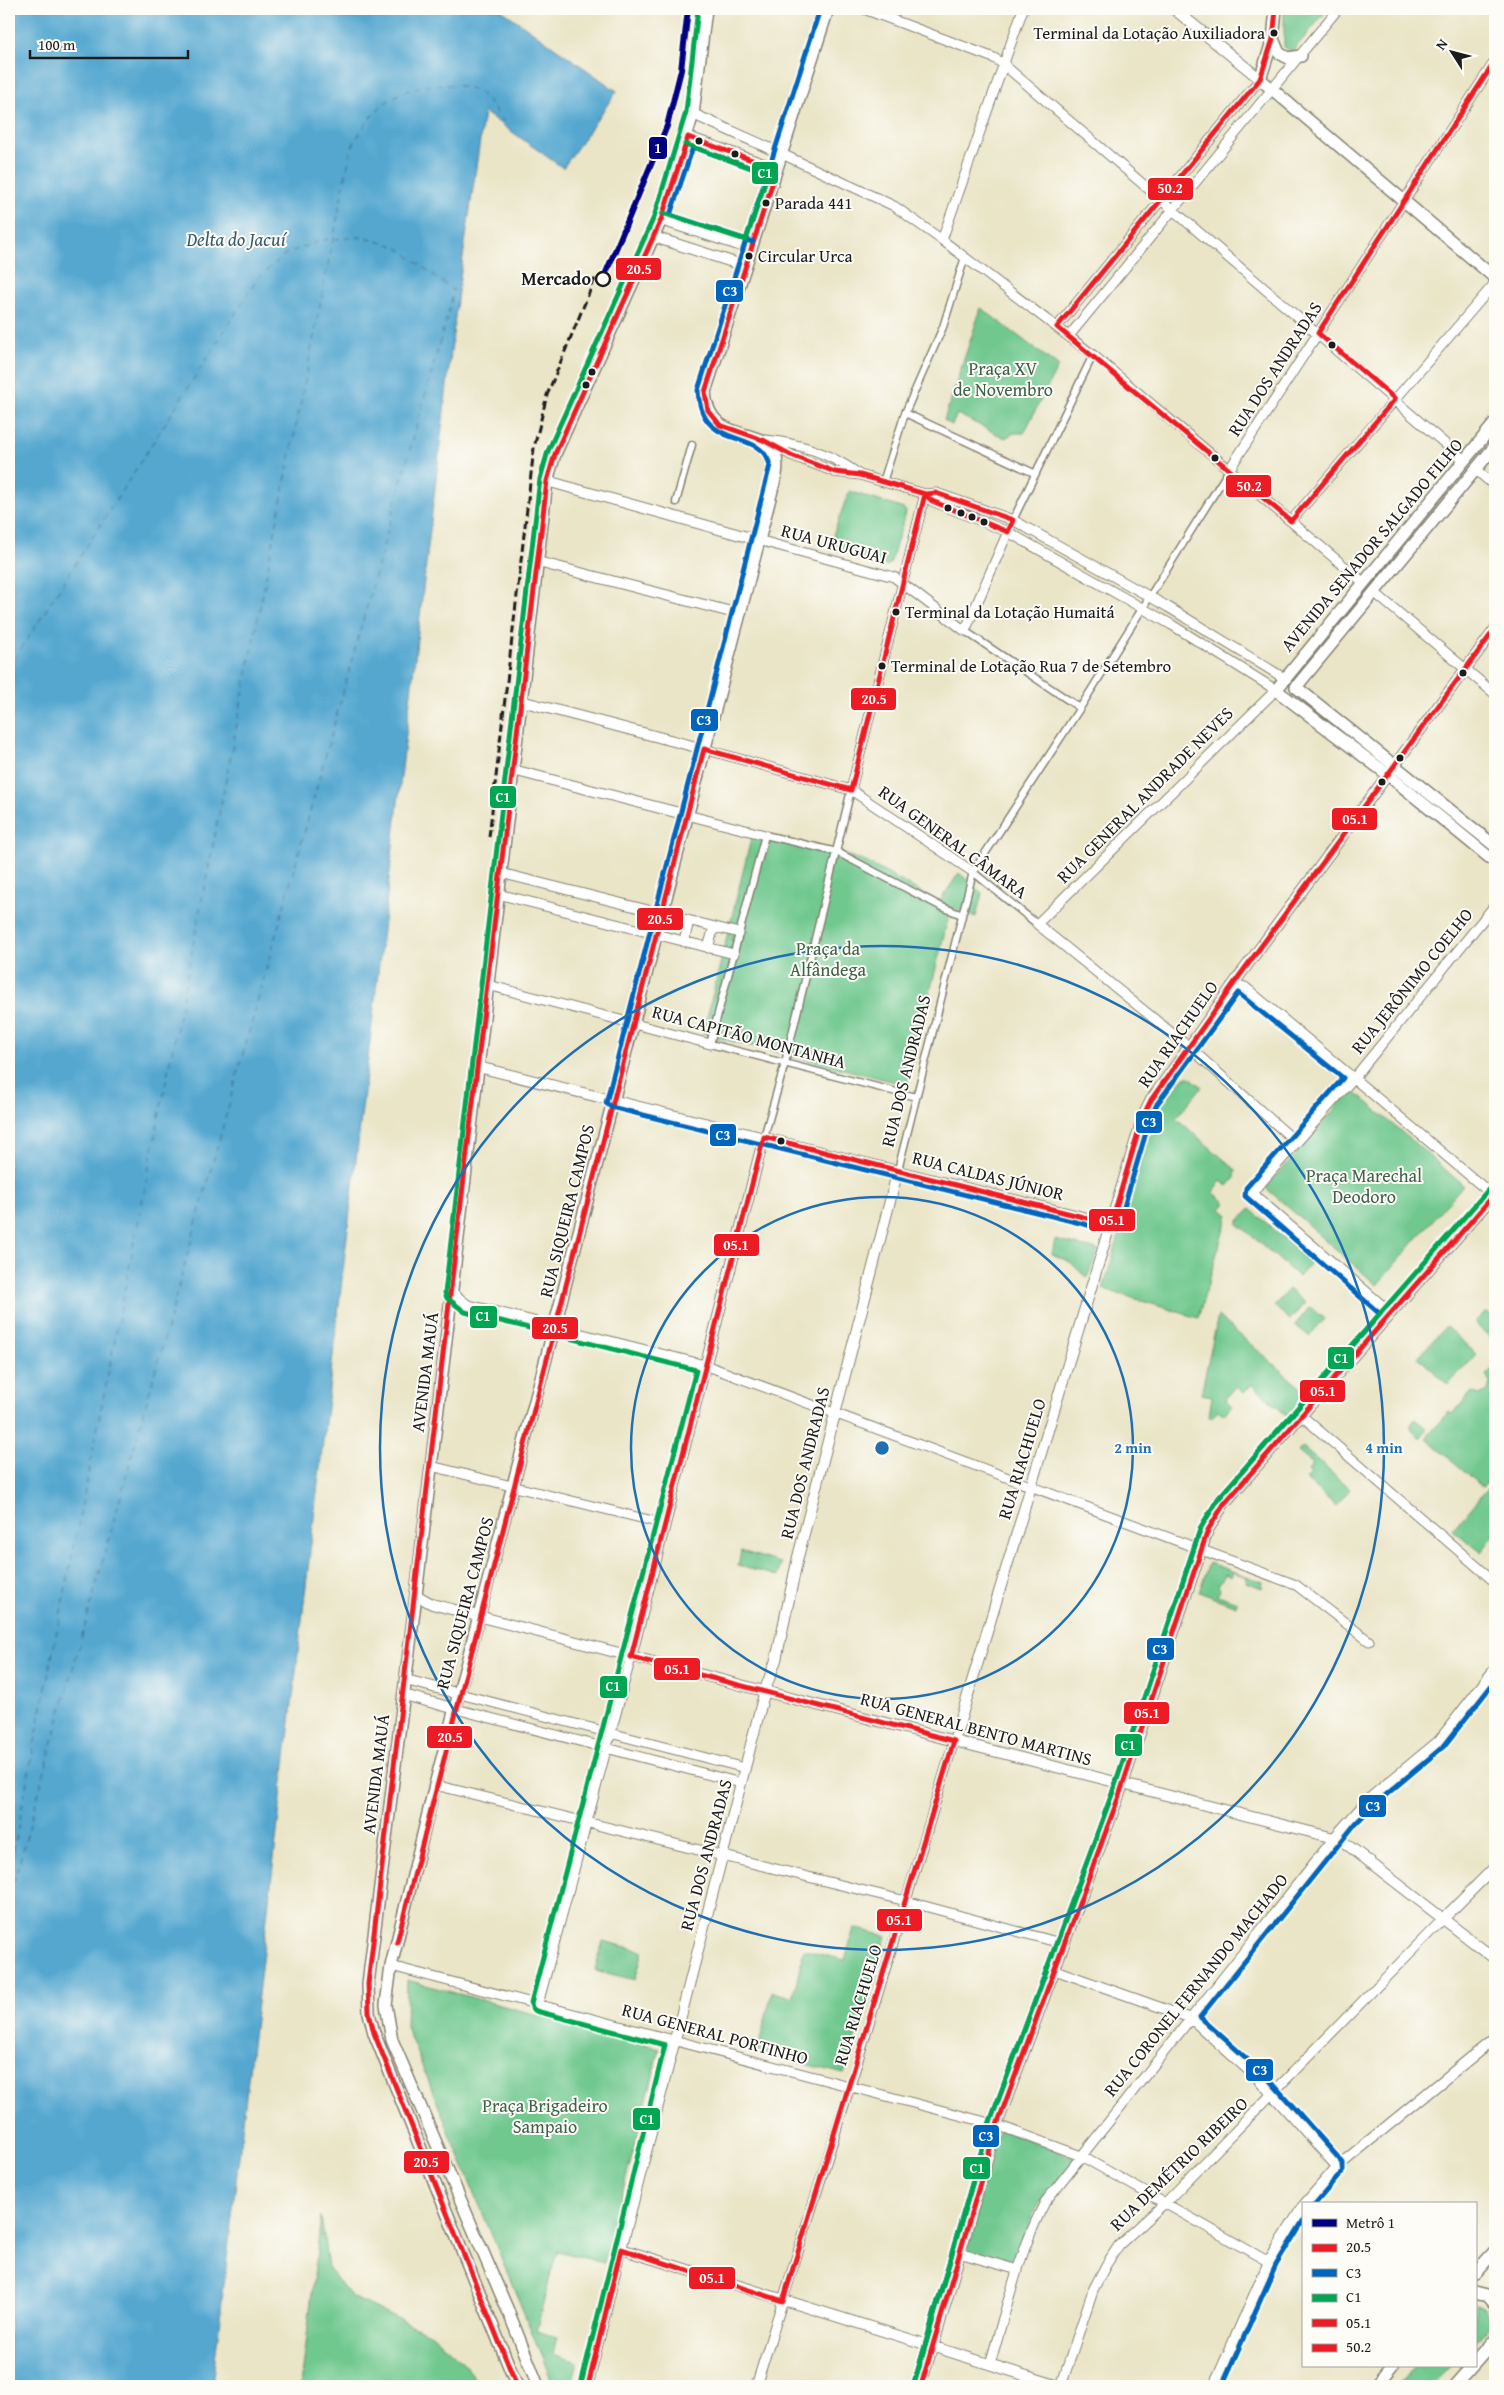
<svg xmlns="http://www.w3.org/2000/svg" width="1504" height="2395" font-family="'Gentium Book Plus',serif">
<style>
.green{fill:#6fc88e;stroke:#467255}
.water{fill:#55a7d0;stroke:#386276}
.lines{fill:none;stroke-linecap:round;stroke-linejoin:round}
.ferry{stroke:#365b6d;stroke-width:1;stroke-dasharray:6 5;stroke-linecap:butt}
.pedestrian-casing{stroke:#838072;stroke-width:9}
.minor-casing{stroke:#838072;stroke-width:11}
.tertiary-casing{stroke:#838072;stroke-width:12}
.secondary-casing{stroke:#838072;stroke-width:14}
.pedestrian{stroke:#fff;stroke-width:6}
.minor{stroke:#fff;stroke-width:9}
.tertiary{stroke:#fff;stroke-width:10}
.secondary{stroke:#fff;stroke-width:11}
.rail{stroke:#1c1c1c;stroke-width:3;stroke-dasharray:8 4;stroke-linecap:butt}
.bus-1-casing{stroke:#fdfcf7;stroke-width:9}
.bus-2-casing{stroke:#fdfcf7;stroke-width:9}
.bus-3-casing{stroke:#fdfcf7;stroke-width:9}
.bus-4-casing{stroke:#fdfcf7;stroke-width:9}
.bus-5-casing{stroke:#fdfcf7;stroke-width:9}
.bus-1{stroke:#ed1c24;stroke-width:5}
.bus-2{stroke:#0065bd;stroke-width:5}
.bus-3{stroke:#00a651;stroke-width:5}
.bus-4{stroke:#ed1c24;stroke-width:5}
.bus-5{stroke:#ed1c24;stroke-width:5}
.metro-1-casing{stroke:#fdfcf7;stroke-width:10}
.metro-1{stroke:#000080;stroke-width:6}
.ring{fill:none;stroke:#1f6fb2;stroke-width:2.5}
.bus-dot{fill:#1c1c1c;stroke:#fdfcf7;stroke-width:2}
.stop-dot{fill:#fdfcf7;stroke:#1c1c1c;stroke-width:2.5}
.labels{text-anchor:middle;stroke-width:4;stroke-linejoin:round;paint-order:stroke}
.bus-label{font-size:17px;fill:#1c1c1c;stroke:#fdfcf7;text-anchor:start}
.stop-label{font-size:18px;font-weight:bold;fill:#1c1c1c;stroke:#fdfcf7;text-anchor:end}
.park-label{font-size:18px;fill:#3d614a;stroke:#fdfcf7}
.street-label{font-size:18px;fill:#1c1c1c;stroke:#fdfcf7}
.water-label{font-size:19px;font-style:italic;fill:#365b6d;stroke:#fdfcf7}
.centre{fill:#1f6fb2;stroke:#fdfcf7;stroke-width:2.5}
.ring-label{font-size:15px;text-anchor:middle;font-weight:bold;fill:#1f6fb2;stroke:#fdfcf7;stroke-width:4;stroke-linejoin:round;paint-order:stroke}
.line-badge{stroke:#fdfcf7;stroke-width:2}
.badge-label{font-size:14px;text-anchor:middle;font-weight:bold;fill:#fff}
</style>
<rect width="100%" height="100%" fill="#fdfcf7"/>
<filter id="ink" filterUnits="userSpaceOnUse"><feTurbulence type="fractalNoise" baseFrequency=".02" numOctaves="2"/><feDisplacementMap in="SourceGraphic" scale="10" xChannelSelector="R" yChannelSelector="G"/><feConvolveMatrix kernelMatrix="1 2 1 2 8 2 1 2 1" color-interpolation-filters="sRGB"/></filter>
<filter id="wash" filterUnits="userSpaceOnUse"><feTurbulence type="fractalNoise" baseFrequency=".0096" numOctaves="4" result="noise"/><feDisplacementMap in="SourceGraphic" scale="20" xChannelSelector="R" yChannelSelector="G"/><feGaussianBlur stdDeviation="1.12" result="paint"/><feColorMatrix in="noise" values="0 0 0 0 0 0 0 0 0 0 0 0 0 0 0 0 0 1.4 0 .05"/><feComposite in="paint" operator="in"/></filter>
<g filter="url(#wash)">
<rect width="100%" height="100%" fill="#eae5c7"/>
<path class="green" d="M1284 9H1328L1292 52 1284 47Z
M981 308 1058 366 1024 433H1014L1005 438 957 414 952 425 944 420Z
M849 491 904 509 906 512 890 564 886 566 831 548 835 536 833 535Z
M752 835 818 852H837L866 862 939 902 959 873 982 893 976 917 951 907 907 1085 703 1034Z
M1184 1077H1190L1202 1087 1176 1118 1236 1170 1235 1178 1228 1186 1221 1181 1213 1192 1226 1203 1221 1209 1228 1215 1198 1318 1103 1289 1153 1122 1159 1107Z
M1352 1089 1463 1185 1377 1285 1266 1188Z
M1250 1209 1312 1262 1299 1277 1237 1223Z
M1055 1240 1098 1250 1087 1278 1070 1262 1052 1254Z
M1289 1289 1305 1303 1290 1320 1274 1306Z
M1310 1307 1324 1319 1309 1336 1295 1325Z
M1486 1311 1495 1319V1342L1474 1323Z
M1218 1316 1308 1394 1288 1417 1252 1384 1244 1393 1236 1387 1225 1399 1232 1406 1224 1415 1218 1410 1212 1417H1209L1212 1396 1201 1394Z
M1446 1326 1476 1354 1448 1385 1418 1357Z
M1495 1366V1473L1483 1487 1426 1438 1449 1412 1452 1414 1472 1392 1479 1395 1488 1391 1490 1382 1486 1375Z
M1415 1419 1427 1429 1420 1438 1412 1431 1411 1425Z
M1302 1447 1350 1489 1336 1506 1305 1479 1311 1473 1308 1470 1313 1464 1298 1452Z
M1487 1489 1495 1496V1535L1481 1552 1453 1530Z
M741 1551 781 1563 778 1576 738 1566Z
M1209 1563 1263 1582 1262 1588 1246 1582 1247 1577 1233 1572 1231 1577 1225 1574 1217 1585 1220 1589 1218 1595 1237 1602 1236 1606 1199 1592Z
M854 1928 886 1936 844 2074 757 2052 772 1992 793 1997 804 1950 845 1960Z
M603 1941 643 1951 635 1980 595 1970Z
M407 1980 660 2048 604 2263 558 2251 555 2258 536 2331 557 2337 553 2354 578 2362 571 2386H554L406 2027Z
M1000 2129 1075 2158 1035 2211 1027 2227 1016 2265 964 2251Z
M321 2216 328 2268 352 2297 433 2335 466 2365 478 2386H301Z
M1475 2304 1485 2308 1490 2323 1486 2332 1475 2342Z
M1414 2366H1452L1434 2386H1396Z"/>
<path class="water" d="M9 9H500L617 91 563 168 484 112 458 292 212 2386H9Z"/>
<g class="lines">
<path class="ferry" d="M9 668 258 278 287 253 322 240 360 237 396 246 454 291 9 1900
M9 1873 351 149C372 107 397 84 446 85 456 85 475 87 482 95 491 103 498 115 506 125"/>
</g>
</g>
<g filter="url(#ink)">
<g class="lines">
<g class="pedestrian-casing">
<path id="pedestrian" d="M905 413 1036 474
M883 482 905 413 943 327 965 257
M676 502 692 445
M1013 520 1093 355
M965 631 1080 708
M973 872 1037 924
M916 1097 710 1044 765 835 837 852 940 906 962 915
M764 1137 785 1063 851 790
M898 1170 973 872 1080 708 1229 470"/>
</g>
<g class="minor-casing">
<path id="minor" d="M864 9 994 58 1003 64 1464 460
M782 154 894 206 942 240 1093 355 1363 582
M942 240 1023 9
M1057 327 1260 79
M1069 336 1338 9
M765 440C799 443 831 454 857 473
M768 443 791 455 835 472 860 475 925 494 936 493 1013 520 1168 607 1284 678
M1475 469 1495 486
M1229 470 1495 61
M925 494 932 501 1008 532 1172 625 1276 690 1037 924 1189 1047 1296 1142
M1291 521 1495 283
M758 540 894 577 965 631 1010 527
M1374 592 1495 694
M704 749 851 790 973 872
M851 790 925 494
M687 815 765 835
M501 873 739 933
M498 894 734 954
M684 942 689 921
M708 948 714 927
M488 985 710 1044
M1232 986 1238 985 1245 987 1495 1197
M1391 1313 1252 1193 1359 1072 1495 905
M555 1327 705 1365 1296 1585 1369 1641
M1302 1416 1495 1582
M431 1466 665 1524
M460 1694 745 1768
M456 1709 741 1783
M435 1785 906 1901 1064 1944
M391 1966 997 2125 1081 2156 1269 2262
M1055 1970 1190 2018 1259 2080 1337 2167
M538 2004 631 1657
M959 2253 1018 2270
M990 2364C1006 2310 1019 2252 1045 2202L1334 1838
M588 2386 621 2249
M756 2386 850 2086 954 1741
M921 2386 933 2347
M1061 2386 1093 2290 1106 2265 1119 2245 1166 2202 1443 1919"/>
</g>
<g class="tertiary-casing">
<path id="tertiary" d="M1174 9 1260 79
M693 114 782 154
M688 137 777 169
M661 220 751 249
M654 237 745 266
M547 481 758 540
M538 562 739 614
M521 701 704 749
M513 770 687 815
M478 1067 1111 1224
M898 1170 798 1557 776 1660 765 1690 621 2249 1059 2386
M452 1293 467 1305 555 1327
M416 1595 432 1604 939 1737 1334 1838 1345 1843 1495 1959
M631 1657 764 1137
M406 1680 460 1694
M404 1695 456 1709
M954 1741 1143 1116 1151 1100 1240 975 1495 629
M1334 1838 1369 1799 1439 1741 1495 1669
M1443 1919 1495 1867
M1305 2204 1337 2167 1495 2038
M933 2347 997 2125 1119 1796 1208 1530 1224 1504 1495 1194
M1214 2386 1269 2262 1303 2206"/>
</g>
<g class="secondary-casing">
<path id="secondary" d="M1276 9 1273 39 1260 79 1495 278
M1273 39 1279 53 1288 58 1301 56
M1495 423 1276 690 1387 774 1495 862
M1495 446 1296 687 1495 846
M1475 2274 1495 2252
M1475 2293 1487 2296 1495 2305
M1475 2363 1495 2340
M517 2386 374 2033 369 2013 368 1984 416 1595 547 481 555 454 661 220 693 114 706 9
M538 2386 509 2313 392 2040 386 2005 391 1966 435 1785 776 475C786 415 709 456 705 392L828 9
M1376 2386 1393 2366
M1455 2386 1473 2366"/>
</g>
<use href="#pedestrian" class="pedestrian"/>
<use href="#minor" class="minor"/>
<use href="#tertiary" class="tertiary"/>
<use href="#secondary" class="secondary"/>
<path class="rail" d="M489 837 534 448 547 395 596 276"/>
<g class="bus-1-casing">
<path id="bus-1" d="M936 493 1013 520 1008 532 932 501 925 494Z
M397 1942 704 749 851 790 925 494
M517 2386 374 2033 369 2013 368 1984 547 481 555 454 661 220 688 137 777 169 705 392 708 410 720 425 763 440 791 455 835 472 860 475 925 494"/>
</g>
<g class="bus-2-casing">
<path id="bus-2" d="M820 9 698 390C701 453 759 426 770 465L606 1103 611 1107 1112 1231 1118 1227 1150 1119 1157 1104 1238 993 1343 1078 1246 1188 1245 1196 1380 1314 1218 1499 1201 1527 1112 1794 990 2122 914 2384
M753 242 670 215 693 147 774 176
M1315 2204 1343 2171V2163L1265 2075 1200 2017 1356 1823 1374 1805 1444 1746 1495 1681
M1222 2386 1276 2265 1303 2221"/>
</g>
<g class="bus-3-casing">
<path id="bus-3" d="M663 213 746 240 768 174 685 144
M581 2384 665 2045 536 2011 532 2008 531 2003 696 1370 465 1312 447 1298 445 1293 540 479 548 451 654 217 686 112 698 9
M914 2384 990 2122 1112 1794 1201 1527 1218 1499 1489 1189"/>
</g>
<g class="bus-4-casing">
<path id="bus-4" d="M588 2386 621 2249 783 2301 954 1741 631 1657 764 1137 1111 1224 1143 1116 1151 1100 1240 975 1495 629
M921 2386 997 2125 1119 1796 1208 1530 1224 1504 1495 1194"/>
</g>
<g class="bus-5-casing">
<path id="bus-5" d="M1276 9 1273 39 1260 79 1057 327 1291 521 1395 399 1318 333 1495 61"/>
</g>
<use href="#bus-1" class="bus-1"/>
<use href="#bus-2" class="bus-2"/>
<use href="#bus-3" class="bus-3"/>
<use href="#bus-4" class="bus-4"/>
<use href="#bus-5" class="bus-5"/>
<g class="metro-1-casing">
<path id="metro-1" d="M603 280 667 126 681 70 688 9"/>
</g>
<use href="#metro-1" class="metro-1"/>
</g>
</g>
<g class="ring">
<circle cx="882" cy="1448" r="251"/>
<circle cx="882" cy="1448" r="502"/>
</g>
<g class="bus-dot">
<circle cx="1274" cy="33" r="4.5"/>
<circle cx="699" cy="141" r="4.5"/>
<circle cx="735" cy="154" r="4.5"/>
<circle cx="766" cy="203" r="4.5"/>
<circle cx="749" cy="256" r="4.5"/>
<circle cx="1332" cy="345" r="4.5"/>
<circle cx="592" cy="372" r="4.5"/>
<circle cx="586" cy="385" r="4.5"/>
<circle cx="1215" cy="458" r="4.5"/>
<circle cx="948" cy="508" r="4.5"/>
<circle cx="961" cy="513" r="4.5"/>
<circle cx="972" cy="517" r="4.5"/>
<circle cx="984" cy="522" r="4.5"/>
<circle cx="896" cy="612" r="4.5"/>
<circle cx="882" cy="666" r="4.5"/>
<circle cx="1463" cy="673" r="4.5"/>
<circle cx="1400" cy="758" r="4.5"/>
<circle cx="1382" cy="782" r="4.5"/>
<circle cx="781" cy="1141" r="4.5"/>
</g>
<circle class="stop-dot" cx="603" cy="279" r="7"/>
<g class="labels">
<g class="bus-label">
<text x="1265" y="39" text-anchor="end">Terminal da Lotação Auxiliadora</text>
<text x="775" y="209">Parada 441</text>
<text x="758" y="262">Circular Urca</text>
<text x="905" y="618">Terminal da Lotação Humaitá</text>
<text x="891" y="672">Terminal de Lotação Rua 7 de Setembro</text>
</g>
<g class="stop-label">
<text x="591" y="285">Mercado</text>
</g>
<g class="park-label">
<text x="1003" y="375">Praça XV<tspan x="1003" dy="21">de Novembro</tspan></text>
<text x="828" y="955">Praça da<tspan x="828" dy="21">Alfândega</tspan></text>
<text x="1364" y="1182">Praça Marechal<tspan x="1364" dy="21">Deodoro</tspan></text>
<text x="545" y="2112">Praça Brigadeiro<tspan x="545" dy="21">Sampaio</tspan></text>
</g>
<g class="street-label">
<text transform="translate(1275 369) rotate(-57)" y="6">RUA DOS ANDRADAS</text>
<text transform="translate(834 544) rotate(15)" y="6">RUA URUGUAI</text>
<text transform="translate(1372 545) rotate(-50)" y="6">AVENIDA SENADOR SALGADO FILHO</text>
<text transform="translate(1145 795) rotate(-45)" y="6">RUA GENERAL ANDRADE NEVES</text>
<text transform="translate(953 842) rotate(36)" y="6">RUA GENERAL CÂMARA</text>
<text transform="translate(1412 981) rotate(-51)" y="6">RUA JERÔNIMO COELHO</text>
<text transform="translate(1178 1034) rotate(-55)" y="6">RUA RIACHUELO</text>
<text transform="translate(749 1037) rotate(15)" y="6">RUA CAPITÃO MONTANHA</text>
<text transform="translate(906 1071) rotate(-76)" y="6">RUA DOS ANDRADAS</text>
<text transform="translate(988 1176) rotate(14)" y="6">RUA CALDAS JÚNIOR</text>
<text transform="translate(567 1211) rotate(-76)" y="6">RUA SIQUEIRA CAMPOS</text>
<text transform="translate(425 1372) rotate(-83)" y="6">AVENIDA MAUÁ</text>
<text transform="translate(1022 1459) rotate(-73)" y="6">RUA RIACHUELO</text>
<text transform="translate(805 1463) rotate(-76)" y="6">RUA DOS ANDRADAS</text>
<text transform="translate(465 1603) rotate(-75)" y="6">RUA SIQUEIRA CAMPOS</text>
<text transform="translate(976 1729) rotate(15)" y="6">RUA GENERAL BENTO MARTINS</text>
<text transform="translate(376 1774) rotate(-83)" y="6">AVENIDA MAUÁ</text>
<text transform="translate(706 1855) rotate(-75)" y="6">RUA DOS ANDRADAS</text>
<text transform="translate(1196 1985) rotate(-51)" y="6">RUA CORONEL FERNANDO MACHADO</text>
<text transform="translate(858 2005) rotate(-73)" y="6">RUA RIACHUELO</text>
<text transform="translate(715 2034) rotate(15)" y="6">RUA GENERAL PORTINHO</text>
<text transform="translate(1179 2164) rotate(-44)" y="6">RUA DEMÉTRIO RIBEIRO</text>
</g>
<g class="water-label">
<text x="236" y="246">Delta do Jacuí</text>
</g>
</g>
<circle cx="882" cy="1448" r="8" class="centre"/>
<g class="ring-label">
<text x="1133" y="1453">2 min</text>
<text x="1384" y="1453">4 min</text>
</g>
<g class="line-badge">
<rect x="648" y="136" width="20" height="24" rx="5" fill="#000080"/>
<rect x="751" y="161" width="28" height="24" rx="5" fill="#00a651"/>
<rect x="1147" y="177" width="47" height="24" rx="5" fill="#ed1c24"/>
<rect x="615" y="257" width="47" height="24" rx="5" fill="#ed1c24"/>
<rect x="715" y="279" width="29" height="24" rx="5" fill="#0065bd"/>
<rect x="1225" y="474" width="47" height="24" rx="5" fill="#ed1c24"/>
<rect x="850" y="687" width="47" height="24" rx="5" fill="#ed1c24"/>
<rect x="690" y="708" width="29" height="24" rx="5" fill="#0065bd"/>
<rect x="489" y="785" width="28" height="24" rx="5" fill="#00a651"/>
<rect x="1331" y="807" width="47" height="24" rx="5" fill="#ed1c24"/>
<rect x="636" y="907" width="48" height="24" rx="5" fill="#ed1c24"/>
<rect x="1135" y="1110" width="28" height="24" rx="5" fill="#0065bd"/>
<rect x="709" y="1123" width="28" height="24" rx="5" fill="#0065bd"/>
<rect x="1088" y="1208" width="48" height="24" rx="5" fill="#ed1c24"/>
<rect x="713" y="1233" width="47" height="24" rx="5" fill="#ed1c24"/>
<rect x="469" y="1305" width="29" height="24" rx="5" fill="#00a651"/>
<rect x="531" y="1316" width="48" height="24" rx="5" fill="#ed1c24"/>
<rect x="1327" y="1346" width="28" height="24" rx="5" fill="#00a651"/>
<rect x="1299" y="1379" width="47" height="24" rx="5" fill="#ed1c24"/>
<rect x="1146" y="1637" width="29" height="24" rx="5" fill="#0065bd"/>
<rect x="653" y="1657" width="48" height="24" rx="5" fill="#ed1c24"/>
<rect x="599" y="1675" width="29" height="24" rx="5" fill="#00a651"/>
<rect x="1123" y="1701" width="47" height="24" rx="5" fill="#ed1c24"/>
<rect x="426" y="1725" width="47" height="24" rx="5" fill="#ed1c24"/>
<rect x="1114" y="1733" width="29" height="24" rx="5" fill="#00a651"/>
<rect x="1358" y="1794" width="29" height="24" rx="5" fill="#0065bd"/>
<rect x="876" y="1908" width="47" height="24" rx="5" fill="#ed1c24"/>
<rect x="1245" y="2058" width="29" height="24" rx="5" fill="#0065bd"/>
<rect x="632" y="2107" width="29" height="24" rx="5" fill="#00a651"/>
<rect x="972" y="2124" width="28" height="24" rx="5" fill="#0065bd"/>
<rect x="403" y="2150" width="47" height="24" rx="5" fill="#ed1c24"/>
<rect x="962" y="2156" width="29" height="24" rx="5" fill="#00a651"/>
<rect x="688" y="2266" width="48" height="24" rx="5" fill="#ed1c24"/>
</g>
<g class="badge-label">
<text x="658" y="153">1</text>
<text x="765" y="178">C1</text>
<text x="1170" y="193">50.2</text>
<text x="639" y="274">20.5</text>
<text x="730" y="296">C3</text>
<text x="1249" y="491">50.2</text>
<text x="874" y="704">20.5</text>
<text x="704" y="725">C3</text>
<text x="503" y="802">C1</text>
<text x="1355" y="824">05.1</text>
<text x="660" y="924">20.5</text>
<text x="1149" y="1127">C3</text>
<text x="723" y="1140">C3</text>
<text x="1112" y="1225">05.1</text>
<text x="736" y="1250">05.1</text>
<text x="483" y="1321">C1</text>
<text x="555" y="1333">20.5</text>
<text x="1341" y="1363">C1</text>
<text x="1323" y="1396">05.1</text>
<text x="1160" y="1654">C3</text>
<text x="677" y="1674">05.1</text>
<text x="613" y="1691">C1</text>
<text x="1147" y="1718">05.1</text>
<text x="450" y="1742">20.5</text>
<text x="1128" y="1750">C1</text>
<text x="1373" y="1811">C3</text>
<text x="899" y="1925">05.1</text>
<text x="1260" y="2075">C3</text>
<text x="647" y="2124">C1</text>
<text x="986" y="2141">C3</text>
<text x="426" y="2167">20.5</text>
<text x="977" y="2173">C1</text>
<text x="712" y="2283">05.1</text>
</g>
<rect width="1504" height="2395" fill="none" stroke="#fdfcf7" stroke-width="30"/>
<rect x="1302" y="2202" width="175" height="165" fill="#fdfcf7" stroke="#a3a29f"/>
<rect x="1312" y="2219" width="25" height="8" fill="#000080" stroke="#a3a29f"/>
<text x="1346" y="2228" font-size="15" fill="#1c1c1c">Metrô 1</text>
<rect x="1312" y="2244" width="25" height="8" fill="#ed1c24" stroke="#a3a29f"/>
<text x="1346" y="2252" font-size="15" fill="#1c1c1c">20.5</text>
<rect x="1312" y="2269" width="25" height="8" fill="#0065bd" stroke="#a3a29f"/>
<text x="1346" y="2278" font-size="15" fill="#1c1c1c">C3</text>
<rect x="1312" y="2294" width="25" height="8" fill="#00a651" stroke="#a3a29f"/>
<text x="1346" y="2302" font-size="15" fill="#1c1c1c">C1</text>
<rect x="1312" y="2319" width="25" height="8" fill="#ed1c24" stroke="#a3a29f"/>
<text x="1346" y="2328" font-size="15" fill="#1c1c1c">05.1</text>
<rect x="1312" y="2344" width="25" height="8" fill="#ed1c24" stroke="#a3a29f"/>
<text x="1346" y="2352" font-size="15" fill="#1c1c1c">50.2</text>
<g transform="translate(1452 52) rotate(306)" stroke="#fdfcf7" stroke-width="4" paint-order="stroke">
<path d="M0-4L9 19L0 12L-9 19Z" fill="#1c1c1c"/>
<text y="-8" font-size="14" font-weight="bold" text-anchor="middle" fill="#1c1c1c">N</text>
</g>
<path d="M30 50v8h158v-8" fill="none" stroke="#1c1c1c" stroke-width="2.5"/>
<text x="38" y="50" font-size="15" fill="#1c1c1c" stroke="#fdfcf7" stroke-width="4" paint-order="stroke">100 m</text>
</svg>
